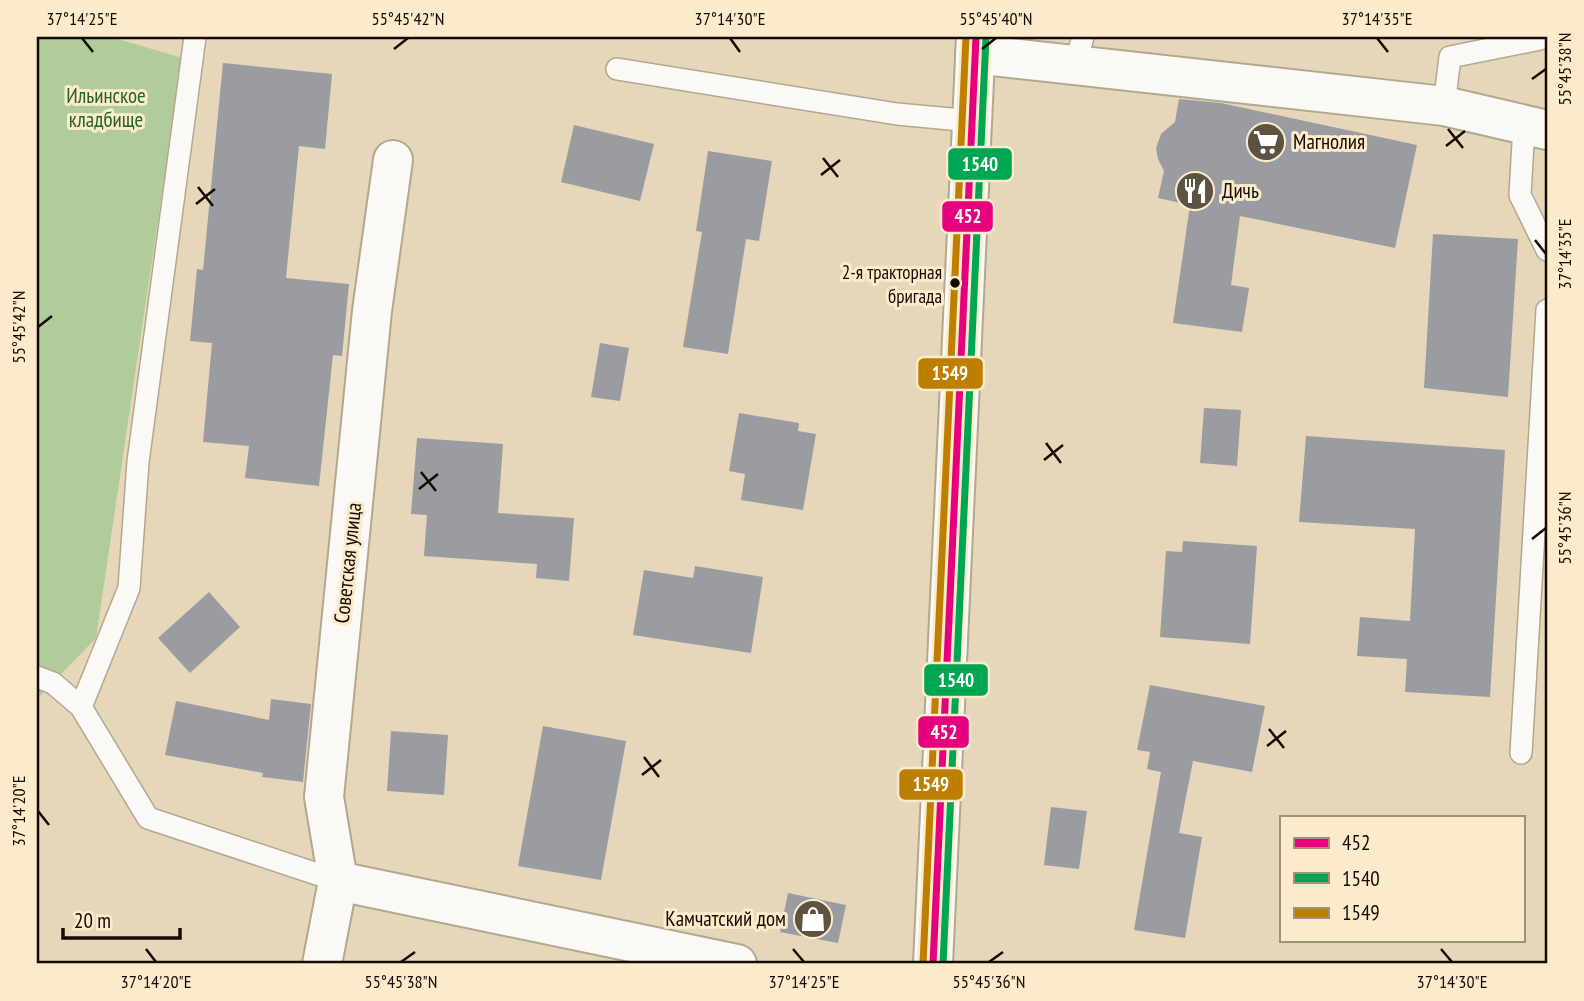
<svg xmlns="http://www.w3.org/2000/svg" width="1584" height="1001" font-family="'PT Sans Narrow',sans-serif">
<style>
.green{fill:#b0cc9a}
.building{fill:#9b9ca1}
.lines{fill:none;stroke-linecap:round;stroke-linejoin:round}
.lane-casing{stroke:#b3a790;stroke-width:24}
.street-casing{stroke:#b3a790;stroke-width:42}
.secondary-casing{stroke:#b3a790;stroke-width:42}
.lane{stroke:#fbf9f5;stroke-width:21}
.street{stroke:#fbf9f5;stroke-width:38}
.secondary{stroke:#fbf9f5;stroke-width:38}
.bus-1-casing{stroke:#fbebcc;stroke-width:12}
.bus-2-casing{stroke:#fbebcc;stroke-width:12}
.bus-3-casing{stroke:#fbebcc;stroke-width:12}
.bus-1{stroke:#e5007d;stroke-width:7}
.bus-2{stroke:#00a651;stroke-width:7}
.bus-3{stroke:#be7f00;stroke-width:7}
.ticks{fill:none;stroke:#150b00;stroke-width:2.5}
.bus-dot{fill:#150b00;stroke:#fbebcc;stroke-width:2.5}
.labels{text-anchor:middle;stroke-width:6;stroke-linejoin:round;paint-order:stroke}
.bus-label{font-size:19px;fill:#150b00;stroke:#fbebcc;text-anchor:end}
.park-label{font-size:21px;fill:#256224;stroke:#fbebcc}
.poi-label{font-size:21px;fill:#150b00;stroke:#fbebcc;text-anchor:start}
.street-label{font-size:21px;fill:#150b00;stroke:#fbebcc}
.line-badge{stroke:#fbebcc;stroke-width:2.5}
.badge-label{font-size:19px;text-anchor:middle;font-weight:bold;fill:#fff}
.neatline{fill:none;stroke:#150b00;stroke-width:2.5}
.ticks-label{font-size:18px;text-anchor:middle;fill:#150b00}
</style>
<rect width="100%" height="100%" fill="#e6d6ba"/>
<path class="green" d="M37 37H111L182 58 96 638 37 699Z"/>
<path class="building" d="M223 63 332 74 325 149 299 146 286 278 349 284 342 356 333 355 319 486 245 478 249 446 203 442 212 343 190 341 197 269 203 270Z
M1179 99 1221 103 1417 145 1395 248 1240 216 1231 285 1249 288 1242 332 1173 323 1190 205 1158 198 1164 171 1158 159 1156 148 1161 134 1175 122Z
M574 125 654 144 640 201 561 182Z
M708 151 772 161 759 241 746 239 728 354 683 347 702 232 696 231Z
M1433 234 1518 239 1508 397 1424 388Z
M600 343 629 348 620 401 591 397Z
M1204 408 1241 410 1237 466 1200 463Z
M739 413 799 423 798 431 816 434 803 510 741 500 745 474 729 471Z
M1306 436 1505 450 1490 697 1405 692 1407 659 1357 656 1360 617 1410 621 1415 529 1299 522Z
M417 438 503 444 498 513 574 518 569 581 536 578 537 564 424 556 427 515 411 514Z
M1183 541 1257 546 1250 644 1160 637 1166 551 1182 552Z
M695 566 763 577 751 653 633 635 644 570 693 578Z
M209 592 240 627 190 673 158 638Z
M1150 685 1265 706 1252 772 1193 761 1179 833 1202 837 1185 938 1134 930 1161 772 1147 769 1150 752 1137 750Z
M271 699 311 704 303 782 262 777 263 773 165 755 176 701 269 720Z
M543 726 626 741 601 880 518 866Z
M391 731 448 735 444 795 387 791Z
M1051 807 1087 811 1079 869 1044 865Z
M788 893 846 905 838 943 780 932Z"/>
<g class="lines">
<g class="lane-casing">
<path id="lane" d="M195 37 138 462 129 588 81 707 148 818 338 881
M1075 65 1083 37
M617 69 897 114 972 121
M1444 106 1450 57 1540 39V37
M1524 125 1520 195 1547 250
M37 677 53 683 81 707
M1521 753 1547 310"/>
</g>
<g class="street-casing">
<path id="street" d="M975 54 1444 106 1547 130
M338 881 737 964
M322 964 338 881 324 797 372 311 393 160"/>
</g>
<g class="secondary-casing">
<path id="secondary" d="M933 964 976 37"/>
</g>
<use href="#lane" class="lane"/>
<use href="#street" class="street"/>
<use href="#secondary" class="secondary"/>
<g class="bus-1-casing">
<path id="bus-1" d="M933 964 976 37"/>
</g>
<g class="bus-2-casing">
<path id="bus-2" d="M943 964 986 37"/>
</g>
<g class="bus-3-casing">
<path id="bus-3" d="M923 964 966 37"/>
</g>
<use href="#bus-1" class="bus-1"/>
<use href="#bus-2" class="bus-2"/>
<use href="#bus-3" class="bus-3"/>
</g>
<path class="ticks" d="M82 38 93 52M730 38 740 52M1377 38 1388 52M394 49 408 38M982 49 996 38M1532 79 1546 69M1448 129 1463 148M1446 146 1465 131M823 158 838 177M821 175 840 160M198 187 213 206M196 204 215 189M1535 240 1546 254M38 327 52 316M1046 443 1061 463M1044 460 1063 445M421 472 436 491M419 489 438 474M1532 539 1546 528M1269 729 1284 748M1267 746 1286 731M644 757 659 777M642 775 661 760M38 811 49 825M146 949 156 962M793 949 804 962M1441 949 1452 962M401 962 415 952M989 962 1003 952"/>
<defs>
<g id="supermarket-disc" transform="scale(2.0125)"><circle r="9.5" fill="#5e5241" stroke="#fbebcc"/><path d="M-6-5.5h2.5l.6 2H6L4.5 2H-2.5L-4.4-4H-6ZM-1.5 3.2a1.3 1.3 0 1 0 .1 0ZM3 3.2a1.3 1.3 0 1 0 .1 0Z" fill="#fff"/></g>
<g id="restaurant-disc" transform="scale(2.0125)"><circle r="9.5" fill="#5e5241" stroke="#fbebcc"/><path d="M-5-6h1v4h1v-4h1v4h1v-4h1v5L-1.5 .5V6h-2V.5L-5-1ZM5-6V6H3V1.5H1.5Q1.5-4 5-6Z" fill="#fff"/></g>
<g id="shop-disc" transform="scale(2.0125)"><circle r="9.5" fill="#5e5241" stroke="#fbebcc"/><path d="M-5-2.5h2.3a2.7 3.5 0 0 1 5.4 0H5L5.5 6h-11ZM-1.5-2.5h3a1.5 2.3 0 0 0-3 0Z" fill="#fff"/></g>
</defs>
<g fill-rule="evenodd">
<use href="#supermarket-disc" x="1266" y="142"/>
<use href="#restaurant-disc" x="1195" y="191"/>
<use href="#shop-disc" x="813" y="919"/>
</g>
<circle class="bus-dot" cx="955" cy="283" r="6"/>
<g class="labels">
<g class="bus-label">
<text x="942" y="279">2-я тракторная<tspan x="942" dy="24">бригада</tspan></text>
</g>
<g class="park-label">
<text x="106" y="103">Ильинское<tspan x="106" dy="24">кладбище</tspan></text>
</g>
<g class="poi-label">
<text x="1293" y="149">Магнолия</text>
<text x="1222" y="198">Дичь</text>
<text x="786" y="926" text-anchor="end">Камчатский дом</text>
</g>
<g class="street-label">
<text transform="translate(348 563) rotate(-84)" y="7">Советская улица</text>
</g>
</g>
<g class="line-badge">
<rect x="947" y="147" width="66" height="34" rx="7" fill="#00a651"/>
<rect x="941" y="200" width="53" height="33" rx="7" fill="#e5007d"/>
<rect x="917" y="357" width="67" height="33" rx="7" fill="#be7f00"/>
<rect x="923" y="663" width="66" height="34" rx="7" fill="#00a651"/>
<rect x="917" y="715" width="53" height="34" rx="7" fill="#e5007d"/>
<rect x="898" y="768" width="66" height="33" rx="7" fill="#be7f00"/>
</g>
<g class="badge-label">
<text x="980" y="171">1540</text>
<text x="968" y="223">452</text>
<text x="950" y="380">1549</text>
<text x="956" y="687">1540</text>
<text x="944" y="739">452</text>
<text x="931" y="791">1549</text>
</g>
<rect width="1584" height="1001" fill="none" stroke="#fbebcc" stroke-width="77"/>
<rect x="1280" y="816" width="245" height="126" fill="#fbebcc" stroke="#9f917a" stroke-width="2"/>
<rect x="1294" y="838" width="35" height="10" fill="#e5007d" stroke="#9f917a" stroke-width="2"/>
<text x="1342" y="850" font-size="21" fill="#150b00">452</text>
<rect x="1294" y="873" width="35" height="10" fill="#00a651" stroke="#9f917a" stroke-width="2"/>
<text x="1342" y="886" font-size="21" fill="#150b00">1540</text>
<rect x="1294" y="908" width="35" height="10" fill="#be7f00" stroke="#9f917a" stroke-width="2"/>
<text x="1342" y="920" font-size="21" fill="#150b00">1549</text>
<path d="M63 928v10h117v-10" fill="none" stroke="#150b00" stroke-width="3.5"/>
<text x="74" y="928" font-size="21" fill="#150b00" stroke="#fbebcc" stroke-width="5" paint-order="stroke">20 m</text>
<rect x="38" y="38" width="1508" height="924" class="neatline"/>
<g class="ticks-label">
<text x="82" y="25">37°14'25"E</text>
<text x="408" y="25">55°45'42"N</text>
<text x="730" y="25">37°14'30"E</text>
<text x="996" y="25">55°45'40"N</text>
<text x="1377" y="25">37°14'35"E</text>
<text transform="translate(1565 69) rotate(-90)" y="6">55°45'38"N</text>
<text transform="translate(1565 254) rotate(-90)" y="6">37°14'35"E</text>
<text transform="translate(19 327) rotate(-90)" y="6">55°45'42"N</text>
<text transform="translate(1565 528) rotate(-90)" y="6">55°45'36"N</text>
<text transform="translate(19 811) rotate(-90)" y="6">37°14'20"E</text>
<text x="156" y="988">37°14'20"E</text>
<text x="401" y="988">55°45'38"N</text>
<text x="804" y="988">37°14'25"E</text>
<text x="989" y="988">55°45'36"N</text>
<text x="1452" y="988">37°14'30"E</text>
</g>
</svg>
